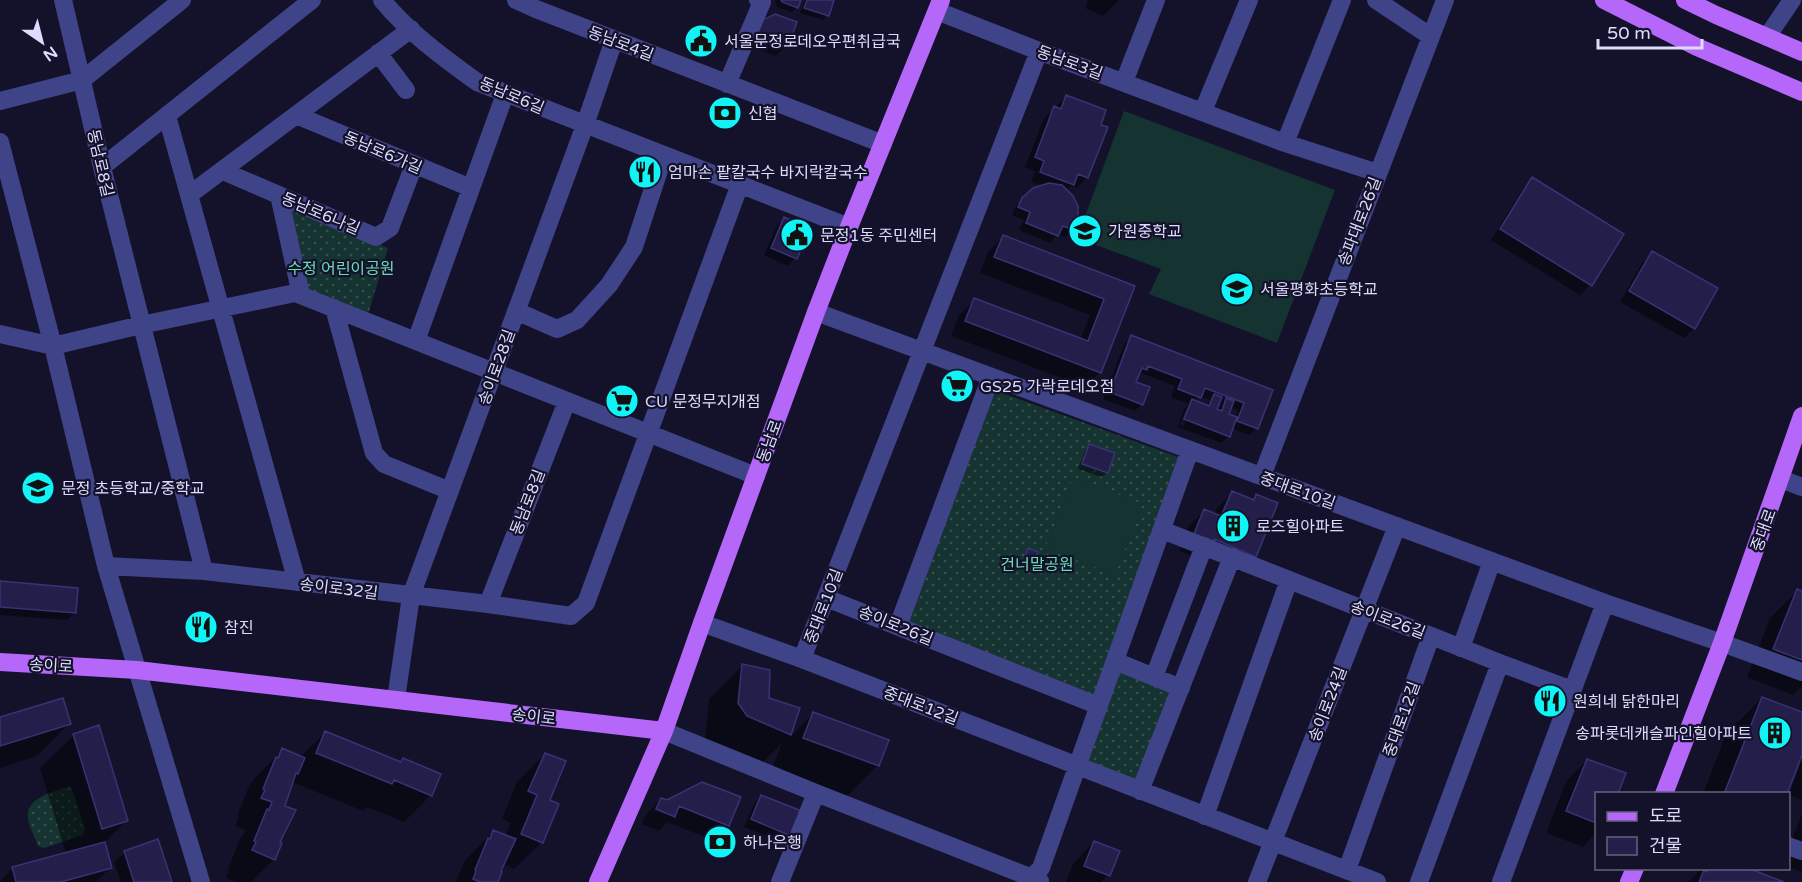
<svg xmlns="http://www.w3.org/2000/svg" width="1802" height="882" font-family="'Varela Round','Noto Sans KR',sans-serif">
<style>
.grass{fill:url(#grass-dots)}
.garden{fill:#153330}
.shadow{fill:#0007;fill-rule:evenodd}
.building{fill:#231f4a;stroke:#393275;stroke-width:1.5}
.lines{fill:none;stroke-linecap:round;stroke-linejoin:round}
.minor{stroke:#3f4387;stroke-width:18}
.major{stroke:#b567f9;stroke-width:18}
.labels{text-anchor:middle;stroke-width:4.5;stroke-linejoin:round;paint-order:stroke}
.poi-label{font-size:16px;fill:#dddcfe;stroke:#14122a;text-anchor:start}
.street-label{font-size:16px;fill:#dddcfe;stroke:#14122a}
.park-label{font-size:16px;fill:#69dcb5;stroke:#14122a}
</style>
<defs>
<pattern id="grass-dots" width="8" height="8" patternUnits="userSpaceOnUse" patternTransform="scale(1.5)"><rect width="8" height="8" fill="#153330"/><path d="M2 2h.1M6 6h.1" fill="none" stroke="#37504f" stroke-width="1.8" stroke-linecap="round"/></pattern>
</defs>
<rect width="100%" height="100%" fill="#14122a"/>
<path class="grass" d="M288 205 388 248 367 318 309 296Z
M994 390 1181 458 1097 701 906 623Z
M1120 669 1175 691 1138 787 1083 764Z
M71 786 85 829 83 835 44 848 38 846C35 837 29 827 28 818 25 797 56 791 71 786Z"/>
<path class="garden" d="M1124 111 1335 190 1277 343 1149 294 1161 269 1077 238Z
M1073 477 1143 504 1115 575 1045 548Z"/>
<path class="shadow" d="M775 0H799L797 7 792 12 777 7Z
M805 0H832L827 15 823 20 800 13Z
M1088 0H1119L1103 16 1085 8Z
M775 16 786 46 776 56 747 45Z
M1066 97 1087 177 1077 188 1071 186 1066 191 1073 230 1065 237 1058 234 1050 243 1019 230 1024 220 1012 215 1015 207 1023 199 1043 186 1031 182 1035 171 1025 167 1044 118Z
M1533 179 1622 235 1590 285 1580 295 1491 240 1523 189Z
M785 219 795 258 788 266 764 255 777 226Z
M1003 237 1133 286 1100 372 1085 387 951 336 959 315 975 300 1080 340 1090 315 980 273 988 252Z
M1652 253 1694 328 1684 338 1620 302 1642 263Z
M1131 337 1271 391 1257 428 1249 435 1231 428 1229 436 1221 443 1178 427 1184 409 1189 404 1171 397 1175 386 1141 373 1134 382 1142 404 1135 411 1103 399 1124 345ZM1199 396 1210 400 1206 407 1195 402ZM1218 403 1222 405 1214 413ZM1230 407 1238 410 1235 418 1227 415ZM1187 408H1190L1183 427 1180 425Z
M1089 446 1107 472 1102 477 1078 469 1085 451Z
M1232 493 1252 501 1256 496 1255 556 1240 571 1200 554 1196 558 1179 551 1189 526 1204 511 1214 515 1217 508Z
M1027 552 1032 564 1030 566 1023 563Z
M0 583 74 613 67 620 0 615Z
M1797 591 1802 593V686L1793 695 1747 677 1770 618Z
M742 666 767 699 798 709 789 738 813 714 878 765 845 798 771 771 782 743 757 768 714 749 705 737 709 699Z
M1762 698 1802 714V750L1785 794H1703L1726 734Z
M0 719 70 723 37 756 0 768Z
M325 733 399 763 403 760 431 795 404 822 367 807 363 811 292 782 283 807 278 843 274 859 251 882H236L226 878 229 870 228 869 240 839 246 830 235 826 239 817 237 816 249 786 255 778 282 750 300 757Z
M74 735 127 820 104 843 110 868 96 882H0L13 868 66 854 40 768Z
M545 754 548 801 542 842 514 869 502 864 497 882H455L466 859 494 831 505 836 511 823 502 819 517 782Z
M1587 760 1596 794V833L1583 847 1546 833 1566 782Z
M1802 760V800L1789 795Z
M702 784 728 825 713 840 667 822 659 831 642 824 646 814 661 799 667 802Z
M761 796 792 836 785 843 744 827 754 804Z
M1802 814V872L1788 867V849Z
M1094 842 1108 875 1101 882H1066L1073 864Z
M125 852 170 882H121L114 862Z
M1702 868H1744L1779 882H1688Z"/>
<path class="building" d="M781 0H801L798 8 782 2Z
M807 0H834L829 16 804 8Z
M775 14 797 22 788 47 756 35 761 21Z
M1066 95 1106 110 1101 125 1108 127 1088 178 1078 174 1074 185 1040 172 1044 161 1035 157 1054 106 1061 109Z
M1532 177 1624 234 1592 286 1500 229Z
M1049 183 1062 185 1073 196 1078 206V220L1074 230 1063 226 1058 236 1026 223 1030 212 1018 207 1022 198 1033 188Z
M784 217 810 229 797 259 771 248Z
M1003 235 1135 286 1101 373 965 321 974 298 1088 341 1104 299 994 257Z
M1652 251 1718 288 1695 329 1629 291Z
M1131 335 1273 390 1258 429 1237 421 1244 403 1205 388 1201 398 1178 389 1182 379 1148 366 1147 370 1142 368 1136 382 1150 387 1143 405 1110 392Z
M1214 394 1222 397 1217 409 1222 411 1226 398 1234 401 1229 414 1237 417 1230 437 1184 419 1192 399 1209 406Z
M1089 444 1115 453 1108 473 1082 464Z
M1232 491 1254 500 1256 494 1278 503 1256 557 1214 539 1212 544 1193 536 1204 509 1221 516Z
M1028 548 1038 552 1033 565 1024 561Z
M0 581 78 588 76 613 0 607Z
M1797 589 1802 591V660L1773 649Z
M742 664 770 670 769 698 800 708 791 735 747 716 738 703Z
M1762 697 1802 712V755L1787 794H1724Z
M63 698 71 724 0 746V717Z
M813 712 889 740 879 766 803 738Z
M99 725 128 821 102 829 73 734Z
M325 731 401 762 403 758 441 774 432 796 394 780 392 784 316 753Z
M282 748 305 758 298 774 296 773 285 806 296 810 280 842 282 843 275 860 252 850 256 842 254 841 267 809 269 810 272 802 261 798 265 790 263 789 276 757 278 758Z
M545 753 566 761 550 800 559 804 543 843 521 834 537 795 528 791Z
M1587 759 1626 773 1618 794H1596V823L1566 811Z
M702 782 741 797 729 826 679 806 675 817 656 809 661 798 667 800Z
M761 795 804 812 793 837 751 819Z
M493 830 516 839 501 871 502 872 498 882H480L473 879 476 871 475 870 488 838 490 839Z
M158 839 172 882H134L124 851Z
M1094 841 1120 851 1110 876 1084 866Z
M105 842 112 868 61 882H16L12 867Z
M1708 868H1748L1784 882H1699L1704 870 1707 872Z"/>
<g class="lines">
<path class="minor" d="M63 0 102 167 204 571
M382 0C408 32 444 58 477 82L849 227
M516 0 536 9 883 144
M1376 0 1430 36
M937 11 1039 51 1285 143 1378 173
M1767 37 1792 0
M378 53 406 90
M1124 82 1156 0
M727 84 762 2 758 0
M0 101 82 80 182 0
M1203 111 1249 0
M296 115 471 188
M167 116 297 582
M0 142 53 346 106 566 201 882
M1285 143 1342 0
M102 167 312 0
M223 171 376 237 390 228 414 165
M189 195 411 29
M279 195 301 295
M334 308 374 453 384 464 450 491
M516 311 557 329 577 320 609 285 634 247 664 155
M816 312 1605 603 1722 643 1802 672
M0 334 53 346 141 325 295 293 756 476
M416 341 505 94
M1262 476 1445 0
M1781 479 1802 487
M1162 530 1500 663 1572 690
M106 566 204 571 488 604 571 616 586 603 740 184
M826 598 1099 706
M488 604 567 401
M702 623 802 659 1377 882
M898 626 991 377
M1461 648 1492 561
M802 659 1039 51
M1115 661 1181 688
M1154 677 1204 546
M396 699 411 596 585 125 614 40
M664 731 816 793 1040 881
M1140 791 1232 557
M1205 816 1289 580
M1788 846 1802 851
M1347 870 1431 636
M780 882 816 793
M1027 882 1041 868 1190 450
M1257 882 1397 526
M1419 882 1500 663
M1501 882 1605 603"/>
<path class="major" d="M1604 0 1697 47 1802 92
M1685 0 1716 15 1802 52
M0 662 137 670 664 731
M1664 794 1722 643 1802 416
M598 882 664 731 702 623 816 312 849 227 941 0
M1629 882 1635 868"/>
</g>
<defs>
<g id="civic-disc" transform="scale(1.725)"><circle r="9.5" fill="#10f4f6" stroke="#14122a"/><path d="M-.6-6.5H3V-4.5H.6V-3L4-1V1h2V6H-6V1h2V-1L-.6-3ZM-1.2 2.5V6h2.4V2.5Z" fill="#111"/></g>
<g id="bank-disc" transform="scale(1.725)"><circle r="9.5" fill="#10f4f6" stroke="#14122a"/><path d="M-6-4H6V4H-6ZM0-2.3a2.3 2.3 0 1 0 0 4.6a2.3 2.3 0 1 0 0-4.6Z" fill="#111"/></g>
<g id="restaurant-disc" transform="scale(1.725)"><circle r="9.5" fill="#10f4f6" stroke="#14122a"/><path d="M-5-6h1v4h1v-4h1v4h1v-4h1v5L-1.5 .5V6h-2V.5L-5-1ZM5-6V6H3V1.5H1.5Q1.5-4 5-6Z" fill="#111"/></g>
<g id="school-disc" transform="scale(1.725)"><circle r="9.5" fill="#10f4f6" stroke="#14122a"/><path d="M0-5L7-2L0 1L-7-2ZM-4 1L0 2.5L4 1V4Q0 6-4 4Z" fill="#111"/></g>
<g id="supermarket-disc" transform="scale(1.725)"><circle r="9.5" fill="#10f4f6" stroke="#14122a"/><path d="M-6-5.5h2.5l.6 2H6L4.5 2H-2.5L-4.4-4H-6ZM-1.5 3.2a1.3 1.3 0 1 0 .1 0ZM3 3.2a1.3 1.3 0 1 0 .1 0Z" fill="#111"/></g>
<g id="building-disc" transform="scale(1.725)"><circle r="9.5" fill="#10f4f6" stroke="#14122a"/><path d="M-4-6H4V6H1V3H-1V6H-4ZM-2.5-4.3h1.7v1.8h-1.7ZM.8-4.3h1.7v1.8H.8ZM-2.5-1h1.7V.8h-1.7ZM.8-1h1.7V.8H.8Z" fill="#111"/></g>
</defs>
<g fill-rule="evenodd">
<use href="#civic-disc" x="701" y="41"/>
<use href="#bank-disc" x="725" y="113"/>
<use href="#restaurant-disc" x="645" y="172"/>
<use href="#school-disc" x="1085" y="231"/>
<use href="#civic-disc" x="797" y="235"/>
<use href="#school-disc" x="1237" y="289"/>
<use href="#supermarket-disc" x="957" y="386"/>
<use href="#supermarket-disc" x="622" y="401"/>
<use href="#school-disc" x="38" y="488"/>
<use href="#building-disc" x="1233" y="526"/>
<use href="#restaurant-disc" x="201" y="627"/>
<use href="#restaurant-disc" x="1550" y="701"/>
<use href="#building-disc" x="1775" y="733"/>
<use href="#bank-disc" x="720" y="842"/>
</g>
<g class="labels">
<g class="poi-label">
<text x="724" y="47">서울문정로데오우편취급국</text>
<text x="748" y="119">신협</text>
<text x="668" y="178">엄마손 팥칼국수 바지락칼국수</text>
<text x="1108" y="237">가원중학교</text>
<text x="820" y="241">문정1동 주민센터</text>
<text x="1260" y="295">서울평화초등학교</text>
<text x="980" y="392">GS25 가락로데오점</text>
<text x="645" y="407">CU 문정무지개점</text>
<text x="61" y="494">문정 초등학교/중학교</text>
<text x="1256" y="532">로즈힐아파트</text>
<text x="224" y="633">참진</text>
<text x="1573" y="707">원희네 닭한마리</text>
<text x="1752" y="739" text-anchor="end">송파롯데캐슬파인힐아파트</text>
<text x="743" y="848">하나은행</text>
</g>
<g class="street-label">
<text transform="translate(621 43) rotate(21)" y="6">동남로4길</text>
<text transform="translate(1070 62) rotate(20)" y="6">동남로3길</text>
<text transform="translate(512 95) rotate(23)" y="6">동남로6길</text>
<text transform="translate(383 152) rotate(23)" y="6">동남로6가길</text>
<text transform="translate(101 163) rotate(77)" y="6">동남로8길</text>
<text transform="translate(321 213) rotate(23)" y="6">동남로6나길</text>
<text transform="translate(1359 221) rotate(-69)" y="6">송파대로26길</text>
<text transform="translate(496 367) rotate(-70)" y="6">송이로28길</text>
<text transform="translate(769 441) rotate(-70)" y="6">동남로</text>
<text transform="translate(1298 490) rotate(20)" y="6">중대로10길</text>
<text transform="translate(527 502) rotate(-69)" y="6">동남로8길</text>
<text transform="translate(1763 530) rotate(-70)" y="6">중대로</text>
<text transform="translate(339 588) rotate(7)" y="6">송이로32길</text>
<text transform="translate(823 606) rotate(-69)" y="6">중대로10길</text>
<text transform="translate(1388 619) rotate(21)" y="6">송이로26길</text>
<text transform="translate(896 625) rotate(22)" y="6">송이로26길</text>
<text transform="translate(51 665) rotate(3)" y="6">송이로</text>
<text transform="translate(1327 704) rotate(-69)" y="6">송이로24길</text>
<text transform="translate(921 705) rotate(21)" y="6">중대로12길</text>
<text transform="translate(534 716) rotate(7)" y="6">송이로</text>
<text transform="translate(1401 719) rotate(-70)" y="6">중대로12길</text>
</g>
<g class="park-label">
<text x="341" y="274">수정 어린이공원</text>
<text x="1037" y="570">건너말공원</text>
</g>
</g>
<rect x="1595" y="792" width="195" height="78" fill="#14122a" stroke="#64637f" stroke-width="1.5"/>
<rect x="1607" y="812" width="30" height="9" fill="#b567f9" stroke="#64637f" stroke-width="1.5"/>
<text x="1649" y="822" font-size="18" fill="#dddcfe">도로</text>
<rect x="1607" y="837" width="30" height="18" fill="#231f4a" stroke="#64637f" stroke-width="1.5"/>
<text x="1649" y="852" font-size="18" fill="#dddcfe">건물</text>
<g transform="translate(42 42) rotate(145)" stroke="#14122a" stroke-width="4.5" paint-order="stroke">
<path d="M0-4.5L10 22L0 15L-10 22Z" fill="#dddcfe"/>
<text y="-9" font-size="16" font-weight="bold" text-anchor="middle" fill="#dddcfe">N</text>
</g>
<path d="M1598 39v9h104v-9" fill="none" stroke="#dddcfe" stroke-width="3"/>
<text x="1607" y="39" font-size="18" fill="#dddcfe" stroke="#14122a" stroke-width="4.5" paint-order="stroke">50 m</text>
</svg>
